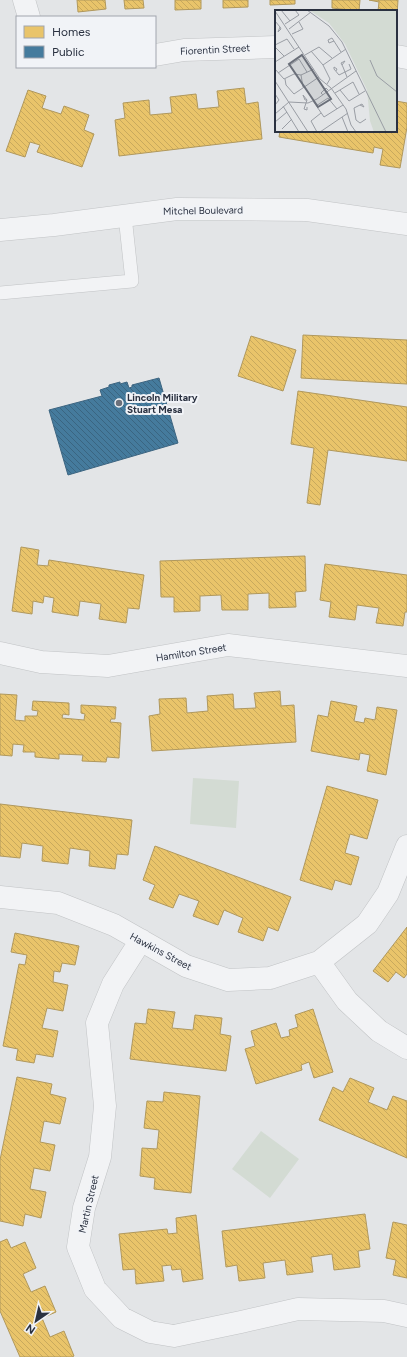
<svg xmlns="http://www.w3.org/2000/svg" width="407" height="1357" font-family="Figtree,sans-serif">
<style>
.pitch{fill:#d3dbd3}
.homes{fill:url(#homes-back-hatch);stroke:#b0985d}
.public{fill:url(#public-back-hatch);stroke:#3d6581}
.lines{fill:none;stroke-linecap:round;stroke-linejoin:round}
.service-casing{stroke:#c1c3c5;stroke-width:14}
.minor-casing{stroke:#c1c3c5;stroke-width:23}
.tertiary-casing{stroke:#c1c3c5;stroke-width:23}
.service{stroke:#f2f3f5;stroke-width:13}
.minor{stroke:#f2f3f5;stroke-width:22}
.tertiary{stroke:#f2f3f5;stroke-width:22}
.poi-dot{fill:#6b707a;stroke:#f1f3f7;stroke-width:1.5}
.labels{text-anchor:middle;stroke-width:4;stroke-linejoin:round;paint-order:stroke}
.street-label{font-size:10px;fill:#2a3140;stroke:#f1f3f7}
.poi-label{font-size:10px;font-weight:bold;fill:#2a3140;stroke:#f1f3f7;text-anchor:start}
.inset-road{fill:none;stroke:#999da4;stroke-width:1}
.view{fill:#6b707a;fill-opacity:0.15;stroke:#6b707a;stroke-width:2}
.inset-edge{fill:none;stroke:#2a3140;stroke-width:2}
</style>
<defs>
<pattern id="homes-back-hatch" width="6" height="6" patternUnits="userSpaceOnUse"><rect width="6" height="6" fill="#e9c46a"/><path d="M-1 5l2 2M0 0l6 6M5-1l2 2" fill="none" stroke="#c8a95d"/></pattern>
<pattern id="public-back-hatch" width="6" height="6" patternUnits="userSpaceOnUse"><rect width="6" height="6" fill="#457b9d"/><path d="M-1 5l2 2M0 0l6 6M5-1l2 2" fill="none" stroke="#3a6581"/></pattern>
</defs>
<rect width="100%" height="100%" fill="#e3e5e7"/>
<path class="pitch" d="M193 778 239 781 236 828 190 824Z
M261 1131 299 1159 270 1198 232 1169Z"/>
<path class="homes" d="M77 0H105L106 9 78 12Z
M124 0H143L144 8 125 9Z
M175 0H201V9L175 10Z
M223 0H248V7L223 8Z
M270 0H295V4L270 5Z
M332 0H360L359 11 332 8Z
M369 0H398L397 15H396V11H378L379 2Z
M244 88 246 104 258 102 262 139 119 156 115 120 125 118 123 103 149 100 150 115 172 113 170 97 196 94 198 109 219 107 217 91Z
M28 90 46 96 42 108 61 114 64 106 89 115 84 130 94 134 82 167 37 152 40 145 30 142 25 157 6 151Z
M396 101 407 103V127L400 168 380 165 383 149 374 147 373 153 279 137 280 131H396Z
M303 335 407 340V384L301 378Z
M251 336 296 350 283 391 238 376Z
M298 391 407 407V461L328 450 320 505 307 503 314 448 291 444Z
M21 547 39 550 37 565 48 566 49 560 144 575 139 609 128 608 126 623 99 619 101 604 80 601 78 616 52 612 54 598 44 596 43 603 33 601 32 614 12 611Z
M305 556 306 591 295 592 296 607 269 608V593L248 594V610H222L221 595 200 596V611L174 612V597H161L160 561Z
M325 564 407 575V612H405L403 626 376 623 379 608 357 605 355 620 329 617 331 602 320 600Z
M280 691 281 706 294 705 296 742 152 751 149 716 160 714 159 699 186 698 187 713 208 711 207 696 233 694 234 709 256 708 254 693Z
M0 694 17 695 15 720 25 721V716H37L38 711 32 710 33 701 69 703V715L63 714 62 718 84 720 85 714 81 713V705L116 707 115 719H111L110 722 121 723 119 758 107 757 106 762 82 761 83 755 59 754V759L35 757V752H23L24 745 13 744 12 756 0 755Z
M331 701 357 706 354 721 364 723 365 718 375 720 377 707 397 710 386 775 367 771 370 755 360 753 359 760 311 751 318 715 328 717Z
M327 786 378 800 367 839 350 834 345 853 359 857 351 885 335 880 332 890 300 880Z
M0 804 132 820 128 855 117 854 115 869 89 866 90 851 70 848 68 864 42 861 43 846 22 843 20 858 0 856Z
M155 846 291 897 278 931 268 927 263 941 238 932 243 918 224 910 218 925 193 916 199 901 179 894 173 908 149 899 155 885 143 880Z
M407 927V974L404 978 396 972 388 982 373 971Z
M15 933 79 946 75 965 62 963 60 972 54 971 53 982 68 985 63 1011 47 1008 42 1028 58 1031 53 1057 36 1054 34 1063 16 1060 18 1049 3 1046 19 964 25 965 27 955 11 952Z
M148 1009 175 1012 172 1028 193 1030 195 1015 222 1018 220 1034 231 1036 226 1071 130 1059 135 1023 146 1024Z
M313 1009 333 1072 314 1078 309 1062 301 1065 302 1070 256 1084 245 1049 255 1046 251 1031 276 1023 281 1038 290 1036 289 1030 298 1027 295 1015Z
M17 1077 52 1084 50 1094 66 1098 60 1124 44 1121 40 1142 55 1145 50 1171 34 1168 30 1189 46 1192 41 1218 25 1214 23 1226 0 1221V1160Z
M350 1078 374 1088 368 1102 387 1110 393 1096 407 1101V1158L319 1120 333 1087 343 1092Z
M164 1092 200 1096 191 1193 154 1189 155 1178 140 1176 142 1148 157 1149 159 1130 144 1128 147 1101 163 1102Z
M365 1214 370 1249 358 1251 360 1267 334 1270 332 1254 311 1257 313 1272 287 1275 285 1260 263 1263 265 1278 239 1281 237 1265 226 1267 222 1231Z
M196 1215 203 1279 183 1282 181 1269 172 1270 171 1265 162 1266 164 1281 136 1284 135 1269 123 1270 119 1234 167 1229 168 1234 177 1233 176 1218Z
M393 1222 407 1225V1278L393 1275 396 1260 386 1258Z
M7 1239 11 1248 25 1242 36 1268 23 1274 31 1292 45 1286 56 1312 42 1318 50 1337 64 1331 74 1356 72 1357H20L0 1311V1242Z"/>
<path class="public" d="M159 378 178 443 68 475 49 410 102 396 100 390 109 387V385L120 382V384L127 382 129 388 132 387V385Z"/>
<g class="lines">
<g class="service-casing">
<path id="service" d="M0 293 132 281 125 216"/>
</g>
<g class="minor-casing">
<path id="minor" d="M24 0 29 17
M155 55 184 50 276 47
M396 56 407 58
M0 653 41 662 108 666 228 645 407 666
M0 897 58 903 114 925 186 966 228 980 270 978 319 962 367 924 388 893 407 846
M141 940 113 984 97 1023 105 1106 100 1157 84 1208 78 1247 95 1289 122 1318 150 1332 174 1336 241 1322 298 1309 384 1311 407 1316
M319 962 347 1001 379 1031 407 1048"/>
</g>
<g class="tertiary-casing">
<path id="tertiary" d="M0 230 54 225 177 209 307 210 407 224"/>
</g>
<use href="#service" class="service"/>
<use href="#minor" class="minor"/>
<use href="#tertiary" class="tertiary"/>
</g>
<circle class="poi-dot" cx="119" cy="403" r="4"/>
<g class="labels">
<g class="street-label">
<text transform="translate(215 49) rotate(-3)" y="4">Fiorentin Street</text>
<text transform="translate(203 210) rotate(-1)" y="4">Mitchel Boulevard</text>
<text transform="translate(191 652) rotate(-9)" y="4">Hamilton Street</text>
<text transform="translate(161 951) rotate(28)" y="4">Hawkins Street</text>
<text transform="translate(88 1204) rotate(-77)" y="4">Martin Street</text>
</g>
<g class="poi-label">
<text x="127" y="401">Lincoln Military<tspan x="127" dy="12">Stuart Mesa</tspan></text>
</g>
</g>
<g transform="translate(275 10)">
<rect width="122" height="122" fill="#e3e5e7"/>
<path d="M34 0H122V122H99L95 111 92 80 70 34 54 13Z" fill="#d3dbd3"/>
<path class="inset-road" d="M6 0 15 11M32 0 54 16 67 32 111 122M0 1 45 69 56 78 71 99 76 115 81 122M0 11 5 17 6 19 3 22 5 17M10 14 24 5 20 0M14 19 36 2M17 24 28 19 24 12M59 31 54 33 53 30 57 28 66 42M0 35 12 29 19 39M0 37 9 46M36 41 48 55 71 39M30 45 44 37 57 48M95 50 102 66 122 82M0 52 24 37M48 55 55 69 52 74M67 55 70 51 66 53 68 57 72 67M0 59 9 69 19 64 26 65M61 61 62 59 59 57V59L64 65 70 62M70 62 76 59 74 54M3 63 24 49 32 62M10 69 11 75 19 84 44 67M0 71 33 122M28 77 26 65 39 59M65 80 74 91 90 81M60 83 78 72 84 84M0 84 4 90 0 95M48 85 46 83 51 78 53 80M38 91 49 107 68 95M85 95 89 97 87 94 79 98 81 110 85 113 91 109M8 96 24 122M41 96 53 88 62 99M32 97V100L29 99 32 90 28 85 30 90H32M0 104 14 92 33 93 42 89 81 61M67 107 73 122M0 112 12 102M7 119 17 109M42 122 36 111 46 103M45 122 73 103"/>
<path class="view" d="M27 45 56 89 43 97 14 54Z"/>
<rect width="122" height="122" class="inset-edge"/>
</g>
<rect x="16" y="16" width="140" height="52" fill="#f1f3f7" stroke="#a1a5ae"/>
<rect x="24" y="26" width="20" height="12" fill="#e9c46a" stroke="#a1a5ae"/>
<text x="52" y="36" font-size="12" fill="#2a3140">Homes</text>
<rect x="24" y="46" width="20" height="12" fill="#457b9d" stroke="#a1a5ae"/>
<text x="52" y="56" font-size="12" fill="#2a3140">Public</text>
<g transform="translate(36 1321) rotate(214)" stroke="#f1f3f7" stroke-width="3" paint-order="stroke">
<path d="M0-3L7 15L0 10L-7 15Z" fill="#2a3140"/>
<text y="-6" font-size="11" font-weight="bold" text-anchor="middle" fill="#2a3140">N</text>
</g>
</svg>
